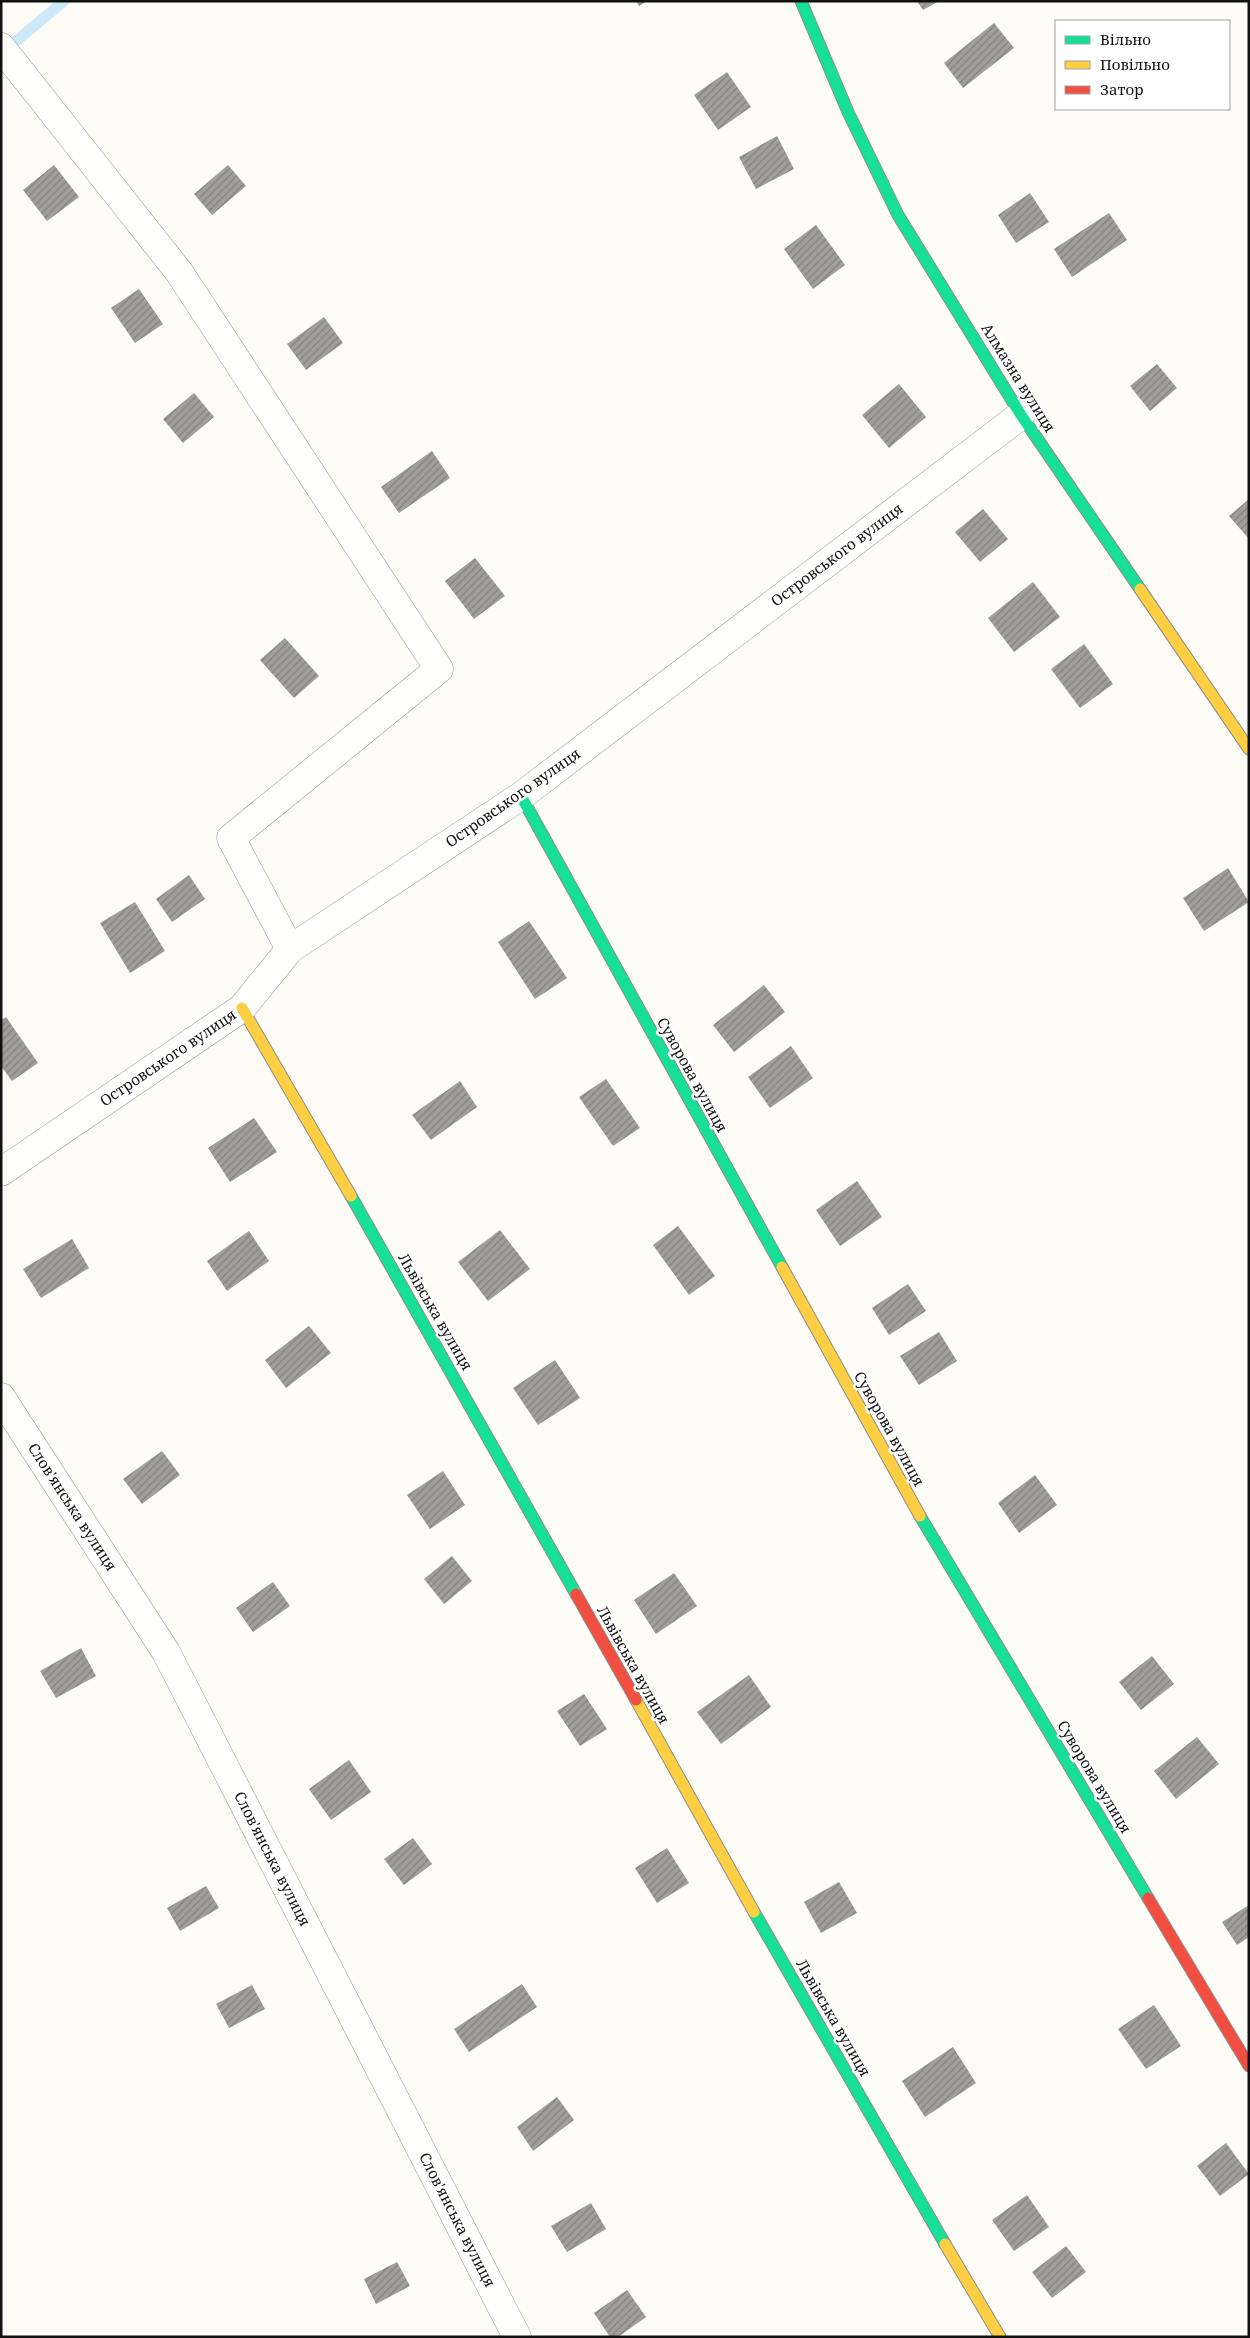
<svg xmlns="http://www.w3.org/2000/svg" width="1250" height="2338" font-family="'Noto Serif',serif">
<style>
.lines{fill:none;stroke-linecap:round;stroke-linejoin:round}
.stream{stroke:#cde8f7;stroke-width:11}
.building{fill:url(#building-hatch)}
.street-casing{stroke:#979795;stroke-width:29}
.fast-casing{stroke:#8e8d8b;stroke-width:13}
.slow-casing{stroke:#8e8d8b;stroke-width:13}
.jam-casing{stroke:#8e8d8b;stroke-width:13}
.street{stroke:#fffffe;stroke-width:28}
.fast{stroke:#16e098;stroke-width:11}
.slow{stroke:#ffcf43;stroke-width:11}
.jam{stroke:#f24e42;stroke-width:11}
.labels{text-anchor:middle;stroke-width:5;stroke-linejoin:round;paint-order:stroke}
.street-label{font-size:15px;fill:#111;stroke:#fff}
</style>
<defs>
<pattern id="building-hatch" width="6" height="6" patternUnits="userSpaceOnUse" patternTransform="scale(1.25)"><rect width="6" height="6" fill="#a19f9c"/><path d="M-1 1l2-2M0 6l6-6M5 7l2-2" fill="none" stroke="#82807e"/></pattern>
</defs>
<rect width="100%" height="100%" fill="#fdfcf7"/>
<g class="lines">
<path class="stream" d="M3 52 64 1"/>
</g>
<path class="building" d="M636 1H647L639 6Z
M917 1H939L923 10Z
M994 23 1014 48 963 88 944 63Z
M727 72 751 107 718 130 694 95Z
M777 136 794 169 756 189 739 157Z
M54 165 79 197 47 221 23 190Z
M228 165 246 186 212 215 194 194Z
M1030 193 1049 222 1016 243 998 215Z
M1109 213 1127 240 1072 277 1054 249Z
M816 225 845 265 813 289 784 249Z
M139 289 163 324 135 343 111 308Z
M324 317 343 343 306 370 287 344Z
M1157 364 1177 388 1150 411 1130 386Z
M899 384 926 417 889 448 862 415Z
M194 393 214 417 183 443 163 419Z
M432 451 450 478 399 513 381 487Z
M1249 499V539L1229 516Z
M983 509 1008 539 980 562 955 532Z
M475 558 505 596 474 619 445 581Z
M1033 582 1060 617 1014 652 988 618Z
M285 638 319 676 294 698 260 660Z
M1084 644 1113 684 1080 708 1051 669Z
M1228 868 1249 902 1204 931 1183 898Z
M189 875 205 899 172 922 156 899Z
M135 902 165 951 130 973 100 923Z
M529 921 567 978 535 999 498 942Z
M764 985 785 1012 734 1052 713 1025Z
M6 1017 38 1063 12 1081 1 1066V1020Z
M791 1046 813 1078 770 1108 748 1077Z
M606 1079 640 1128 613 1146 579 1097Z
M460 1081 477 1107 431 1140 412 1115Z
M254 1118 277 1152 230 1182 208 1148Z
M857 1181 882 1217 840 1246 816 1210Z
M678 1226 715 1276 689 1295 653 1245Z
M500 1230 530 1269 488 1301 458 1262Z
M249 1231 269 1261 227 1291 207 1261Z
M72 1239 89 1268 41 1298 23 1269Z
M908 1284 926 1311 889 1335 872 1308Z
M309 1326 331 1353 286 1388 265 1360Z
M939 1332 957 1361 919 1385 900 1356Z
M555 1360 580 1398 538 1425 513 1388Z
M162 1451 180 1475 142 1504 123 1479Z
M443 1471 465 1505 430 1529 407 1495Z
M1035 1475 1057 1505 1019 1533 998 1503Z
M452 1556 472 1581 444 1604 424 1579Z
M674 1573 697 1606 656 1634 634 1600Z
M273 1582 290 1606 253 1632 236 1608Z
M81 1648 96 1676 56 1698 40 1671Z
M1152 1656 1174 1684 1141 1710 1119 1682Z
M749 1675 771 1707 721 1744 697 1712Z
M584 1694 607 1729 580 1746 557 1711Z
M1197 1737 1219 1764 1176 1799 1154 1771Z
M349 1760 371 1792 331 1820 309 1789Z
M413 1838 432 1864 404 1885 384 1859Z
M667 1848 689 1883 657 1903 635 1868Z
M839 1882 857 1913 821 1933 804 1902Z
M206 1886 219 1908 180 1931 167 1908Z
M1249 1905V1937L1237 1945 1222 1922Z
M522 1984 537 2007 469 2052 454 2029Z
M252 1985 265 2009 229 2028 216 2004Z
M1154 2005 1181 2046 1146 2069 1118 2029Z
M953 2047 976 2083 925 2117 902 2081Z
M557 2097 574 2120 533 2151 517 2127Z
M1226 2143 1249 2174 1220 2196 1197 2166Z
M1027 2195 1049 2227 1014 2251 992 2220Z
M591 2203 606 2229 567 2252 551 2226Z
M1066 2246 1086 2272 1052 2298 1032 2272Z
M397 2262 410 2286 376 2304 364 2279Z
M627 2290 646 2317 618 2337H610L594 2313Z"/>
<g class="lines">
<g class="street-casing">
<path id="street" d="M1 47 179 272 439 669 231 838 290 949
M1 1172 242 1008 290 949 521 796 1021 415
M1 1397 166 1652 517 2337"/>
</g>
<g class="fast-casing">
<path id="fast" d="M801 1 848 112 898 215 1021 415 1140 589
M521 796 782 1267
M351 1196 576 1594
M920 1516 1148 1898
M754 1912 945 2244"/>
</g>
<g class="slow-casing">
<path id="slow" d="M1140 589 1249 749
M242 1008 351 1196
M782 1267 920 1516
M636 1700 754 1912
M945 2244 1000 2337"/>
</g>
<g class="jam-casing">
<path id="jam" d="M576 1594 636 1700
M1148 1898 1249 2066"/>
</g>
<use href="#street" class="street"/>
<use href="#fast" class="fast"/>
<use href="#slow" class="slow"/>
<use href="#jam" class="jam"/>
</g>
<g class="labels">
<g class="street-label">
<text transform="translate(1018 378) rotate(58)" y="5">Алмазна вулиця</text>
<text transform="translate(837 555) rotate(-37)" y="5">Островського вулиця</text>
<text transform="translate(513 798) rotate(-35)" y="5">Островського вулиця</text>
<text transform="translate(168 1058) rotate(-34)" y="5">Островського вулиця</text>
<text transform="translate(692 1075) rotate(61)" y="5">Суворова вулиця</text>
<text transform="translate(435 1312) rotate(60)" y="5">Львівська вулиця</text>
<text transform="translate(889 1429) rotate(61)" y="5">Суворова вулиця</text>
<text transform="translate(72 1507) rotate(57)" y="5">Слов'янська вулиця</text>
<text transform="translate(633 1665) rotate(61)" y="5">Львівська вулиця</text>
<text transform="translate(1094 1777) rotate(59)" y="5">Суворова вулиця</text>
<text transform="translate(272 1859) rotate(63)" y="5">Слов'янська вулиця</text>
<text transform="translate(833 2018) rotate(60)" y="5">Львівська вулиця</text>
<text transform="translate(457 2220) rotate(63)" y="5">Слов'янська вулиця</text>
</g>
</g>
<rect width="1250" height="2338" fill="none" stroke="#111111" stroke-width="5"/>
<rect x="1055" y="20" width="175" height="90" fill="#ffffff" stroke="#a0a0a0"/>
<rect x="1065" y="36" width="25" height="8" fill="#16e098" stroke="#a0a0a0"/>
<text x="1100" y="45" font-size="15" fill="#111111">Вільно</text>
<rect x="1065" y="61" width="25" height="8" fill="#ffcf43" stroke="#a0a0a0"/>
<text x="1100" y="70" font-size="15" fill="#111111">Повільно</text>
<rect x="1065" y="86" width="25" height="8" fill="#f24e42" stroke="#a0a0a0"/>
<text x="1100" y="95" font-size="15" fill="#111111">Затор</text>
</svg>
